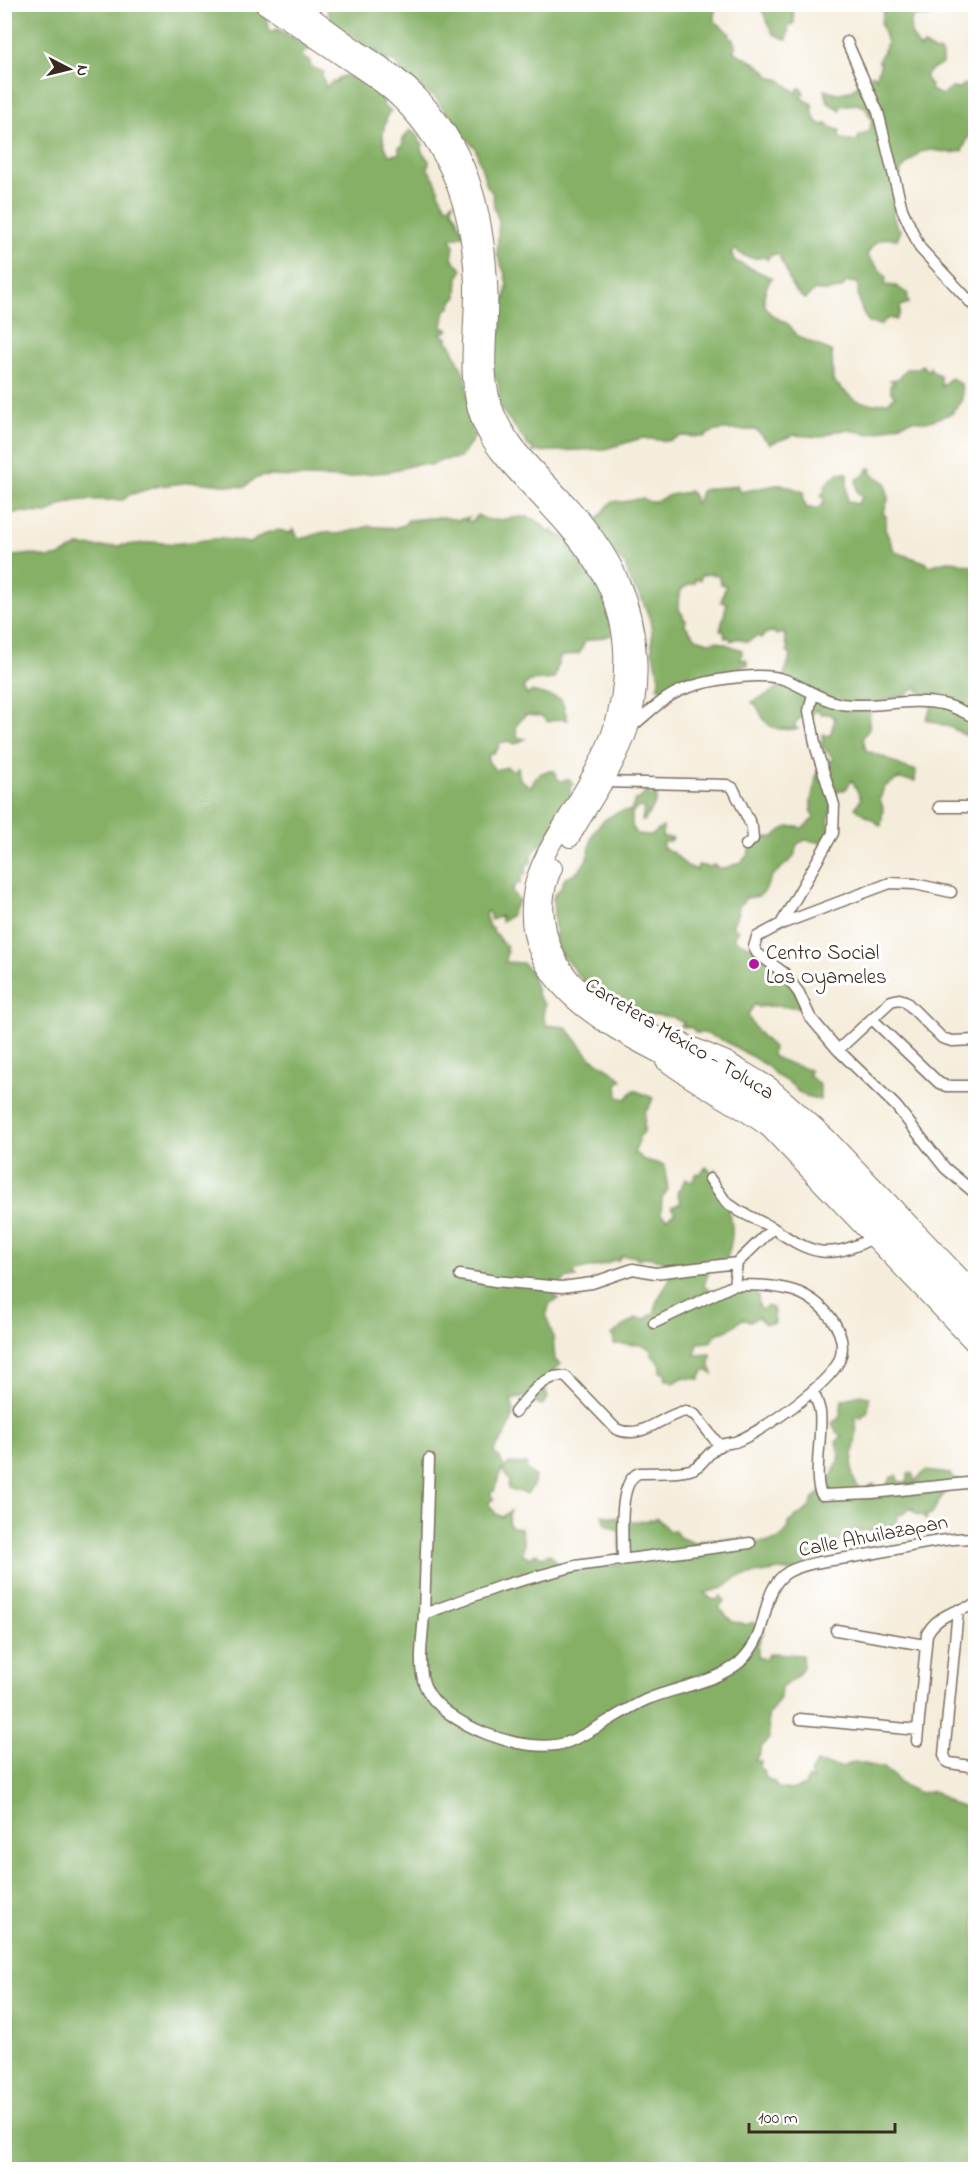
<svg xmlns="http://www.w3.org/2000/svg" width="980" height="2174" font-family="'Indie Flower',sans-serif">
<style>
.forest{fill:#85b066;stroke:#606d42;stroke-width:1.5}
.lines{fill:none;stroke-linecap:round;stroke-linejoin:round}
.minor-casing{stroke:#7c6e60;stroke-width:13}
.tertiary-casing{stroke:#7c6e60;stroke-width:16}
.primary-casing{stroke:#7c6e60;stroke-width:20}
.minor{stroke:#fff;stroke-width:10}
.tertiary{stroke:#fff;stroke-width:14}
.primary{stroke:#fff;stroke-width:18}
.poi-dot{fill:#b5179e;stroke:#fff;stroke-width:2}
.labels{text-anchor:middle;stroke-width:6;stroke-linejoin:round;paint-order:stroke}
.poi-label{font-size:21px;fill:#3b2a1e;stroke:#fff;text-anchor:start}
.street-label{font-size:21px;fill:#3b2a1e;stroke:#fff}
</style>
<rect width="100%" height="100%" fill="#fff"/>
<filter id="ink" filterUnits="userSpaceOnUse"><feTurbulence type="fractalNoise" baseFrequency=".0167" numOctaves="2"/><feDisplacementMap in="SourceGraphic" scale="12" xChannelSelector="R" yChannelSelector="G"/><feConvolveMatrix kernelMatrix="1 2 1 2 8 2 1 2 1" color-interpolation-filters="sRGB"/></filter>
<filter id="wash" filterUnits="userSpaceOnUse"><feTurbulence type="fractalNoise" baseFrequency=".008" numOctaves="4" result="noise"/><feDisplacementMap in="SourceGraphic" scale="24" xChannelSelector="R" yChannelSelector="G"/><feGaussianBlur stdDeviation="1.35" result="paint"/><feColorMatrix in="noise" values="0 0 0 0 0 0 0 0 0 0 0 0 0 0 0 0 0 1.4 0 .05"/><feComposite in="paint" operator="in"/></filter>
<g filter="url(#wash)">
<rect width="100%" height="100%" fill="#f5eddb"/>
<path class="forest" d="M4 5H251L266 15 270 32 278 29 302 43 305 41 310 50 303 52V58L310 61 311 67 324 72 322 76 326 87 332 82H337L338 78 346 75 370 84 384 100 383 106 391 111 388 113C383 133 379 135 389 155L399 154V147H402L403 139 410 130 420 138 418 141 423 144 421 150 429 161 428 170C439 179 437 197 447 207L453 202 452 210 456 215 464 235 451 239 454 246 452 259 460 266 462 271 458 277 457 297 452 301 451 307 445 310 442 328 448 329V331L440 333 447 338V342L451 345 466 378 473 433 475 436 460 458 443 460 431 465 417 464 388 472 363 474 349 478 264 476 254 479 245 487 194 482 158 486 129 495 123 500C97 501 70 495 49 513L17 512 5 516Z
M325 5H715V21L730 34V38L734 40 736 46 733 51C750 62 758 60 771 78L779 79 797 93 798 88H801L804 93 800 97 812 104C813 116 813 121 825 126L826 123 832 128 840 130 839 136 841 139 858 141V137L869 131 872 121 866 108 858 104 840 106V110L828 103 825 90 838 93 850 91 873 74 876 78 881 63 878 62 887 43 881 23 885 5H904L912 7 920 5H947L933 9V13L929 17 915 16 910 23 911 34 920 49 924 45 935 52 939 51 942 55V64L932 69 925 76 931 86 930 90 942 95 952 88 959 89 962 85 975 83V131L972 130 962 151 951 153 932 150 920 152 901 170 893 215 896 225 901 231 897 239C883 236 873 242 867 255L886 277 885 285 896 286 908 294 907 298 909 303 900 306V313L896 320 888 318 880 325 869 323C861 312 857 297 858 283L846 282 842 288C833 290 824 293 815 290L805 299C785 286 792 275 780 259L781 256 776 254 769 256 767 260 765 257C753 260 745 258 736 250L731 252 735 261 772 278C765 286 760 303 769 312 774 318 783 320 789 325 792 328 794 334 798 336 808 342 821 346 832 352L833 381C851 395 848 401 874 404 879 404 882 402 888 402L895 396 891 392 890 385 895 383 890 380 900 378 906 369H918L922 365 928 371 930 367 933 372 940 375 941 386 951 378 961 384C963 397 964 402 953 410V413L927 422 913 420 871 434 848 430 835 431 822 437 794 435 770 444 756 430C739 431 717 426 704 437L681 436 668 441 642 438 605 449 532 452 533 447H529C518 429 505 416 494 399L499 395C501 384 494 375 488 367L497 305 505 299 507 285 505 274 497 254 499 221 494 207 493 194 487 186 475 147 464 137 434 96 424 91 400 71 395 63 381 58 326 19 330 16Z
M756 5H793L794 23 789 26 787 40 773 34 762 10Z
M869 468 872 469 871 473 886 483 888 500 883 514 886 516 885 529 895 552 925 562 930 566C936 564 944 561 950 561 958 561 966 566 975 566V741L952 728 926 719 932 707 922 692 918 691 917 686 901 699 899 696 875 704 870 711 869 729 863 737 866 751C884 753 898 769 916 770L915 781 898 779 884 787 880 799 883 808 881 826 855 808 861 799 852 780 846 789 837 792C834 804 825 819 830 831L823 843 805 840 797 844 794 857 772 876 764 892 759 896 746 898 739 906 738 913 732 926 738 930 733 938C742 945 750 945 759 950 777 961 790 986 802 1002L799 1007 767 1006 758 1007 755 1004 748 1014C752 1028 762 1038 773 1047L772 1055C778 1060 800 1067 810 1070L809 1075 820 1086V1100L803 1095 796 1090 791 1084 777 1076 766 1065 725 1041 704 1033H696L692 1028 680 1026 684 1023 672 1017 629 1012 620 1003 606 1002 594 994 556 948 553 897 561 888 565 878C576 875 586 865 589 852 591 846 590 839 593 834 599 821 617 809 631 811L635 800 640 799 646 791 649 796 658 792 654 806 644 821H642L644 808 639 807 632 813V826L637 834 651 835 663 827 662 837 673 838 672 840 663 843V848L675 854 687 866 697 870 698 865 711 867 713 865 722 869 742 862 743 859 748 856 750 845 756 838 774 837C783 827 789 825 803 828L814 818C806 799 816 792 816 774L822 770 818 763 829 762 834 759 820 744 823 742V734L830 736 835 719 830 714H820L817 709 813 714 799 719 794 725 798 729C785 730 770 731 763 718 758 710 761 709 752 702 758 699 761 698 767 695 774 691 776 686 785 683L783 678 791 655 787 652 788 647 786 645 784 633 776 635 774 632 766 633 761 638 757 636 747 642 737 638 731 641 729 637 725 638 724 631H720L727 603 721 602 726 585 721 584 719 576 711 574 702 575 700 580 695 579V583L688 585 681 590 678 604 680 612 682 613 684 619 686 620 685 625 696 638 709 642 717 641 742 650 741 660 746 659 748 665C737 667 731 670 726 680L701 678 698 681 693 679 680 683 678 689 665 691 657 687 660 678 652 651V630L649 617 641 597 631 583 625 564 620 561 593 525C597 519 608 506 613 501L623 502 643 498C654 507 659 498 670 495 677 493 683 494 690 491L694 498V503L698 501 701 491C715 485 725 490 737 485L740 492 781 484 804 492 803 500 807 508H819L825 501 821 496 825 489V485L838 473H847V501L857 504 862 498 857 491 856 480 863 476Z
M478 515C502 532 525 499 549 533L553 530 555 534 571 540 576 556H579C581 569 593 573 598 584 605 600 609 618 613 635L585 641 580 653 560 657 554 679 530 681 523 687 527 695 532 691 561 699 568 720 560 719 548 722 541 716 525 715 516 726 517 737 525 739 515 744 508 741 499 743V747L494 753 489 754 488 761 495 770 507 767 513 771 518 767 520 779 531 787C533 777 543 769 555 771L557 778 561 781 570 779 573 785 570 787 571 797 545 840 531 855V862L526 866V873L521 877V883L515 885 512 892 519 901 512 911V915L501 922V916L491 920 489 913 487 911 485 914 489 927 493 928 494 933 498 935 501 942 507 946 505 950 508 952 506 955V962L523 963 531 972 538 996 545 1005 543 1015 546 1025 566 1027 590 1057 615 1073 622 1080 617 1084 618 1097 626 1099 634 1090 653 1098 649 1108 645 1110 644 1132 638 1138 639 1140 634 1154 639 1155 642 1159 664 1165 668 1189 662 1198 661 1214 667 1218 675 1212 671 1207 681 1203 677 1193 686 1178 692 1182 697 1173 700 1174 706 1167 713 1173 716 1169C717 1189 727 1201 731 1220 734 1232 731 1246 727 1258L711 1265 704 1286 717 1295 745 1287 758 1296 759 1306 762 1310 767 1306 773 1308 775 1323 765 1324 758 1317 750 1321 743 1319 726 1331 718 1333 710 1342 698 1343 695 1355 711 1354 710 1366 713 1374 705 1370 700 1376V1379L682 1378 674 1383 665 1379 666 1373 660 1372 661 1366 652 1355 650 1349 642 1345 614 1344V1339L611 1335 636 1318 645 1319 655 1312 656 1303 669 1280 671 1272 669 1267 662 1260 645 1257 638 1259 635 1256H622L617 1261 613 1260C601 1270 585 1265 573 1273L576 1277 565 1279 554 1294 558 1299 550 1303 546 1316 553 1336 555 1360 561 1364C549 1375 541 1381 548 1398L542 1405 534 1402V1399L530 1394 521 1398 511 1400C518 1417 505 1437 494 1450L496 1456 499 1457 505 1468 509 1463 527 1464 526 1469 535 1476 533 1486 527 1494 508 1489 509 1480 502 1469 494 1491 490 1493 494 1499 488 1503 496 1514 502 1517 510 1511 508 1522 511 1527 521 1528 524 1543 523 1554 530 1558 536 1553 542 1557 550 1554 562 1569 621 1564 619 1531 607 1525 602 1515 621 1518 623 1521C633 1522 647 1522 657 1518L669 1531H675L679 1537 694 1543C705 1539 715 1538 727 1539 745 1540 786 1552 788 1523L809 1508 813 1499 828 1484 840 1457 836 1442 842 1436 836 1432 832 1423 840 1417 842 1400 860 1395 869 1397 868 1413 863 1415 862 1418 854 1416C864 1438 839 1473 862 1490L874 1484 876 1488H885L892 1476 896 1475 899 1482H908V1474L913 1472 914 1482 925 1471 950 1474 952 1477 960 1480C946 1489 939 1499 932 1514L927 1515 926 1520 923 1515 916 1514 912 1508 901 1515 897 1514 896 1525 882 1528 878 1531H855L852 1535 845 1537 838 1542 816 1550 815 1557 806 1559 804 1573 798 1576 795 1572 779 1570 738 1577 723 1588 705 1593 711 1599 717 1600 721 1596 724 1601 719 1608 733 1622 743 1623 745 1625 753 1622 764 1630 758 1645V1657L765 1659 770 1653 802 1655 803 1667 797 1676 781 1688 780 1698 768 1716 769 1740 761 1747 760 1752 755 1761H761L760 1768 764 1770V1777L773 1781 778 1788 791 1790 805 1785 808 1778 813 1781 810 1773 816 1763 842 1767 854 1762 884 1768 895 1777 899 1783 920 1793 930 1791 936 1792 952 1804 973 1809 975 1812V2169H5L4 557 33 554 48 558 60 556 78 546 105 547 156 542C174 546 196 541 213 539 222 537 241 542 251 543 262 534 275 526 289 533L294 529 298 538C309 539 317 532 326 532 330 532 333 534 336 534 340 534 365 528 368 526L394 528 404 525 408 520 443 517 458 520 469 517 465 521H472Z"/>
</g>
<g filter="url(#ink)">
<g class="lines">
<g class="minor-casing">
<path id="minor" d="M847 42 878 112 902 209 920 248 976 308
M630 728C643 718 655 705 670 696 694 681 759 670 786 680 804 687 821 700 841 704 874 709 908 697 942 704 954 706 965 713 976 718
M604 782 727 785 733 788 752 827 753 839 746 845
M939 807H976
M951 892 915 884 890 883 781 924 757 937 754 947 757 953 784 973 799 993 810 1017 838 1050 896 1106 945 1168 976 1194
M781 924 833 833 834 805 816 748 809 711 813 694
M872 1019 939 1083 946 1086H976
M838 1050 891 1001 899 999 905 1001 942 1038 952 1041 976 1040
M710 1179 726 1202 739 1211 773 1228
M460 1275 495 1281 562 1287 592 1283 633 1269 655 1273 737 1263
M654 1323 734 1285
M813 1390C815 1397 819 1405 820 1412 823 1433 812 1482 822 1495L872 1493 976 1482
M515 1412C527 1398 546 1371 566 1377L616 1429C643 1441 661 1415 686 1411L695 1415 719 1445
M750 1543 575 1566 501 1586 424 1614C423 1634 417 1667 425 1686 441 1725 528 1757 568 1742 596 1731 620 1711 648 1699 677 1687 715 1683 740 1662 747 1655 754 1646 758 1636 767 1615 766 1585 788 1572 809 1561 837 1560 859 1556 898 1550 936 1538 976 1538
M623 1560C623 1540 617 1481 639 1473 655 1472 675 1474 690 1470 703 1467 709 1449 721 1445 726 1443 730 1443 735 1442 761 1432 827 1386 839 1361 852 1332 819 1298 794 1291 774 1285 754 1285 734 1285L737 1263 773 1228C810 1254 830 1261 872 1238
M958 1610 944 1755 947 1762 950 1763 976 1767
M424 1614 429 1459
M836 1630 925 1645
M800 1719 918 1730
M917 1741 927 1634C936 1616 957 1610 976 1605"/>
</g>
<g class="tertiary-casing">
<path id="tertiary" d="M679 1039 727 1059 771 1085 828 1136 976 1291
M663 1062C696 1088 735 1105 768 1130L976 1348"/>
</g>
<g class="primary-casing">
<path id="primary" d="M264 4C291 22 318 40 344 58 361 69 379 80 394 94 450 145 472 211 474 285 475 329 464 379 481 421 491 446 511 467 530 487 575 535 619 579 623 649 626 717 605 753 572 810 557 835 539 860 533 889 515 982 605 1026 673 1061 697 1073 721 1087 745 1100L761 1111 882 1232 976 1330
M294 4C316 19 336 35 358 50 377 62 396 75 413 91 468 145 484 208 488 282 491 322 480 366 492 404 506 448 542 475 572 509 591 531 609 555 620 582 639 626 644 685 628 731 614 770 590 803 570 838
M553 868C534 907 548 960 580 989 592 1000 608 1008 622 1017 677 1050 738 1071 787 1113L976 1311"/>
</g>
<use href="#minor" class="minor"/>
<use href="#tertiary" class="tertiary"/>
<use href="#primary" class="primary"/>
</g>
</g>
<circle class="poi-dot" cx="754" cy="964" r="6"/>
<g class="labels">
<g class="poi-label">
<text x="766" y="959">Centro Social<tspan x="766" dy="24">Los Oyameles</tspan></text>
</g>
<g class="street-label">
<text transform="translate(680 1038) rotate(31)" y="7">Carretera México - Toluca</text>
<text transform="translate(873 1535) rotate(-11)" y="7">Calle Ahuilazapan</text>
</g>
</g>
<rect width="980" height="2174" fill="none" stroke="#fff" stroke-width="24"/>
<g transform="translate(69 69) rotate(97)" stroke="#ffffff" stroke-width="4.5" paint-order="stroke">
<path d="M0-4.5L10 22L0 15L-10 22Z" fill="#3b2a1e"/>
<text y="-9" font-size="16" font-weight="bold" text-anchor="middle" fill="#3b2a1e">N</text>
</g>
<path d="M749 2123v9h146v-9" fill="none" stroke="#3b2a1e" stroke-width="3"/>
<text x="758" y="2123" font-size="18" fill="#3b2a1e" stroke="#ffffff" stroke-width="4.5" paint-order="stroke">100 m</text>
</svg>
